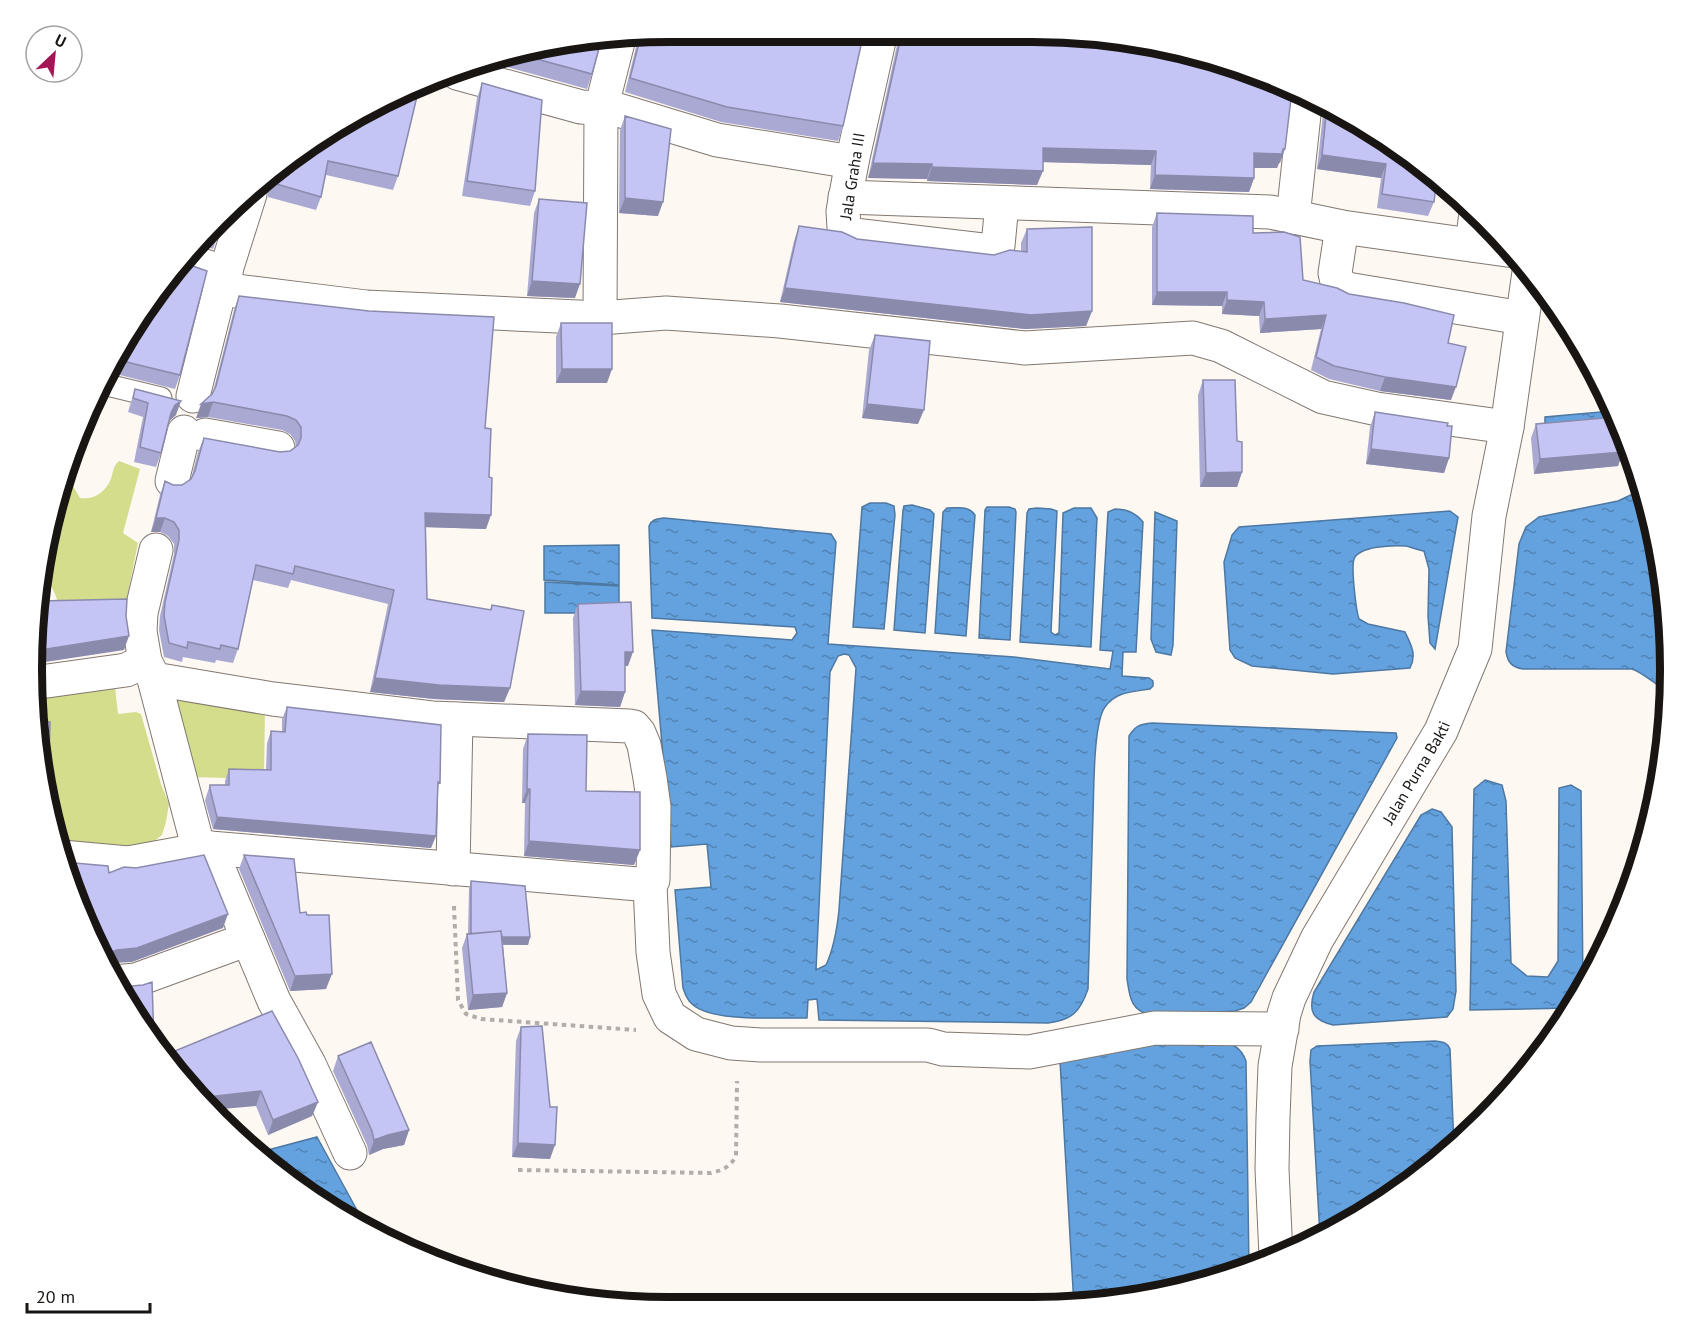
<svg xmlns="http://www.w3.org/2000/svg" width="1702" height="1339" font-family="'PT Sans',sans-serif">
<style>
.grass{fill:#d4dd8b}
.water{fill:url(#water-ripples);stroke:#4d78a2;stroke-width:1.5;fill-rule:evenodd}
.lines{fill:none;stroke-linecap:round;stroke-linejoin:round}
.lane-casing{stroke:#817871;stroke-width:23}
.street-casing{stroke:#817871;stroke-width:35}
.path{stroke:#b2ada9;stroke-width:4;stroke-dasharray:4.5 4.5;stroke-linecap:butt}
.lane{stroke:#fff;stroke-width:21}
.street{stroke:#fff;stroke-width:33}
.wall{fill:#a9a9d3}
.shaded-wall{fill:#8a8aac}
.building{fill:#c5c5f5;stroke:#8a8aac;stroke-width:1.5}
.labels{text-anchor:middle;stroke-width:5;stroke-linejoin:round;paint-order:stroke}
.street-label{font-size:16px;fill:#181513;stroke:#fff}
.rim{fill:none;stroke:#181513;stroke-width:8}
</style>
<defs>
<pattern id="water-ripples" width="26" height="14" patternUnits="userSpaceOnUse" patternTransform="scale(1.5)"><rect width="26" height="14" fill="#64a2df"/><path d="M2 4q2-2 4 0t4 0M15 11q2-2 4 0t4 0" fill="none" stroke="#5183b4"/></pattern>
</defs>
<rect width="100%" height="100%" fill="#fef8f3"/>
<path class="grass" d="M119 461 140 469 123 533 138 543 124 612 58 603C55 590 47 581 45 568L53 504 66 474 80 498C95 500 105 492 111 479 113 472 113 466 119 461Z
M114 679 118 714 136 712 141 714 161 784 169 804 166 822 162 835 148 846 116 849 57 844 53 834 45 773H47V731H42L43 692Z
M167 692 265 707 264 779 188 777Z"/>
<path class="water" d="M1612 411 1616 419 1545 425V417Z
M1643 491 1665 587 1668 690C1655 686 1646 674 1632 669H1523C1512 667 1508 663 1506 652L1519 544 1526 527 1539 517 1618 501 1637 492Z
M870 503H886L894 506 895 515 884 629 853 627 862 507Z
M912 505 930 510 934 514 925 633 894 630 903 510 904 506Z
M987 507H1009L1015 509 1016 512 1010 640 979 638 985 510Z
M947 508C957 508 968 505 975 515L966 636 935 633 943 512Z
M1037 508 1051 509 1057 511 1051 632 1055 635 1059 633 1063 513 1074 508H1091L1097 518 1091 647 1020 642 1027 513 1029 509Z
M1115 509C1126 509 1136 513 1143 522L1136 652H1123L1122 676 1149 678 1153 681V686L1150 689C1133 692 1116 691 1105 707 1093 723 1094 792 1093 815 1091 873 1090 931 1088 989 1080 1012 1072 1020 1048 1023L819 1020 817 999 808 1000 807 1018C780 1017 712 1023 692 1004 687 1000 685 994 683 988L675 890 711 887 707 844 671 847 652 630 792 640 797 633 795 627 652 618 649 526C652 519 657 519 664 518L831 534 836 542 828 644 1014 657 1110 669 1113 651 1100 650 1108 512ZM844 654 849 655 856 668 839 910C837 929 834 948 826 965L816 970 830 672 838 656Z
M1450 511 1458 517 1435 649 1430 643 1428 616 1429 569 1424 551C1418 550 1411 547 1406 546 1393 545 1359 546 1354 559 1351 568 1356 610 1359 619L1368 624 1405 632C1411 645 1417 654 1410 668L1333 674 1252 666 1235 658 1230 650 1224 562 1232 535 1239 527Z
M1155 512 1177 521 1173 645 1171 655 1156 652 1151 639Z
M619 545V585L544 580V546Z
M545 582 619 586V613H545Z
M1152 723 1396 733 1397 738 1251 1002 1244 1008 1235 1011 1151 1016C1130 1009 1130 998 1127 979L1129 736C1135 726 1140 724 1152 723Z
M1485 780 1502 785 1506 801 1511 963 1527 976 1548 977 1558 961 1559 788 1571 785 1581 791 1583 987 1570 1008 1470 1010 1474 789Z
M1432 809 1441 812 1452 827 1456 991 1453 1009 1447 1017 1333 1025C1313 1020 1308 1012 1314 992L1421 815Z
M1217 1041C1233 1044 1240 1046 1246 1061L1249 1268 1237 1274 1074 1306 1060 1061 1072 1049Z
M1435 1041C1442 1042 1447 1042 1450 1049L1454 1148 1351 1222 1320 1236 1310 1061 1311 1050 1317 1046Z
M317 1137 364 1223 281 1176 257 1153Z"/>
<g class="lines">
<g class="lane-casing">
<path id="lane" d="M103 384 161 398"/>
</g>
<g class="street-casing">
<g id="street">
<path d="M881 32 852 162 843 211 844 228 854 235 991 251 998 246 1002 203"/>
<path d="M619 38 601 109 600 318 666 313 780 321 1025 348 1193 338 1221 346 1323 397 1377 409 1507 427"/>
<path d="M457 73 581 107 615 109 717 140 852 162"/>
<path d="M845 197 1270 212 1342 227 1514 251"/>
<path d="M1293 217 1306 96"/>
<path d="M1342 227 1335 273 1337 282 1347 289 1522 318"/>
<path d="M1472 245 1476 213"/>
<path d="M186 260 226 273"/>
<path d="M220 289 366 307 600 318"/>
<path d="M193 396 220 289 250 194"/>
<path d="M205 435 278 448"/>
<path d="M172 481 184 432"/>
<path d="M154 679 273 699 432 718 629 726 634 727 639 733 644 745 650 778 654 807 653 880 650 885 210 848 199 850 154 679 145 661 140 631 141 613 156 550"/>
<path d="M33 683 126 670 145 661"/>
<path d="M210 848 274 1001 309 1064 350 1153"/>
<path d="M62 857 128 863 199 850"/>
<path d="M453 869 456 719"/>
<path d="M650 885 653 952 659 994 670 1017 696 1034 731 1043 761 1045H928L943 1049 1029 1052 1155 1028 1282 1029"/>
<path d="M114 982 136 980 248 939"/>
<path id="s1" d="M1276 1256 1272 1169 1273 1118 1275 1066 1284 1014 1289 998 1317 939 1441 731 1475 649 1489 516 1507 427 1529 272"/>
</g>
</g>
<path class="path" d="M454 906 458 1000 466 1014 481 1019 636 1030
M518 1170 711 1173C723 1170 730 1167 736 1156L737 1081"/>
<use href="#lane" class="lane"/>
<use href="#street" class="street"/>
</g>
<path class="wall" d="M669 32 843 126 838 141 721 122 625 92 637 43V36Z
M899 32 1074 33 1280 163H1279L1277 168H1254V178L1249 192 1150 189 1151 165 1043 162 1037 185 927 181V179L868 178 899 36Z
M601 41 592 74 587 89 485 61 505 53Z
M482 83 535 191 530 206 462 196 477 98Z
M1324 104 1351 117 1434 202 1428 216 1377 208 1381 178 1317 169Z
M625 116 658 216 619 213 620 130Z
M351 117 398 176 393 190 326 175 321 197 316 210 268 197V189L265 183Z
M539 199 575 298 527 296 534 213Z
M1157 213 1253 233 1303 280 1448 343 1451 400 1380 391 1329 379 1311 370 1321 329 1260 333 1259 316 1222 314V306L1152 305V227Z
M219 218 218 236 213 249 198 244Z
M799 226 857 239 994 255 1021 251V243L1027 229 1092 311 1086 326 1025 329 780 302 794 241Z
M239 296 485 428 486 529 426 527 427 599 490 610 492 605 510 688 504 702 434 699 370 692 388 604 291 580 288 588 253 580 238 649 233 663 216 660 215 663 183 657 182 662 164 657 159 630 160 616 174 554V544L168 536 160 532H151L160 495 165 481 173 485H182L191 479 198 452 204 438 280 452 290 451 296 447 295 441 290 434 282 430 208 417 196 418 213 392 234 310Z
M561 323 607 383H556V337Z
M875 335 918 424 862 418 869 350Z
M117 350 180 375 175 389 108 372Z
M1203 380 1237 441 1242 472 1237 487H1200L1198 395Z
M135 389 176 415 170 420 169 421 161 453 156 467 134 462 143 417 128 412Z
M1375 412 1447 426 1449 458 1444 473 1366 464 1370 427Z
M1536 424 1623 452 1618 466 1534 474 1531 438Z
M578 604 628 666H625V692L620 707 575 705 573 618Z
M287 707 438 788 431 848 213 829 205 801 206 797 210 785H225V781L229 769 266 770 267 743 271 731H282V719Z
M528 734 586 791 640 850 634 865 524 856 525 803H522L523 749Z
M244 855 300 913 326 989 290 991 239 869Z
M471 881 530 937 528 945H503L507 993 502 1007 468 1010 462 948 467 934H468L469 889Z
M521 1027 550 1107V1159L512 1157 516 1041Z
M165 1055 318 1102 312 1116 268 1135 256 1106Z
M338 1056 409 1130 404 1145 383 1149 369 1155 367 1145 333 1071Z"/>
<path class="shaded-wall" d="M1043 148 1156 151 1151 165 1038 162Z
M1283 149H1285L1280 163H1279L1277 168H1249L1254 153Z
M1322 155 1386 164 1381 178 1317 169Z
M873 163 932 164 927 179 868 178Z
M932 167 1043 171 1037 185 927 181Z
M1155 175 1254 178 1249 192 1150 189Z
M625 198 663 202 658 216 619 213Z
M532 281 580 284 575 298 527 296Z
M785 288 1092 311 1086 326 1025 329 780 302Z
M1157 292H1227L1222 306 1152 305Z
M1227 300 1264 302 1259 316 1222 314Z
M1326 315 1321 329 1260 333 1265 319Z
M562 369H612L607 383H556Z
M1385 377 1456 387 1451 400 1380 391Z
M181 401 176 415 170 420 166 427 171 413 175 405Z
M213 402 208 417 196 418 201 404Z
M867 404 924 410 918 424 862 418Z
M1371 449 1449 458 1444 473 1366 464Z
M1623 452 1618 466 1534 474 1540 459Z
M1242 472 1237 487H1200L1206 473Z
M425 513 491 515 486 529 420 527Z
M156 518H165L160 532H151Z
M129 636 124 650 32 664 34 651H35Z
M625 652H633L628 666H619Z
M375 678 510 688 504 702 434 699 370 692Z
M581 691 625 692 620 707 575 705Z
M43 756H49L45 769Z
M527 789H530L525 803H522Z
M217 817 436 836 431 848 213 829Z
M529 841 640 850 634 865 524 856Z
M228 914 223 928 132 962 112 963 107 965 104 958 109 953Z
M471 937H530L528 945 468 944Z
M332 974 326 989 290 991 295 976Z
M507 993 502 1007 468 1010 473 995Z
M261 1091 256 1106 211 1110 198 1098Z
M318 1102 312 1116 268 1135 273 1120Z
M409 1130 404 1145 383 1149 369 1155 374 1140 388 1135Z
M518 1143 555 1145 550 1159 512 1157Z"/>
<path class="building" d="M669 32H864L843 126 727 107 630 78 641 35Z
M902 32 1074 33 1238 65 1292 90 1285 149H1283L1282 154 1254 153V178L1155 175 1156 151 1043 148V171L932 167V164L873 163Z
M601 41 592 74 511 52Z
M482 83 542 100 535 191 467 181Z
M419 88 398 176 328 161 321 197 273 183V176L351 117Z
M1327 106 1351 117 1437 178 1434 202 1382 194 1386 164 1322 155Z
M625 116 671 129 663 202 625 198Z
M539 199 587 203 580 284 532 281Z
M1157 213 1253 216V233L1284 232 1300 237 1303 280 1337 288 1349 294 1404 303 1454 315 1448 343 1466 347 1456 387 1385 377 1334 366 1316 357 1326 315 1265 319 1264 302 1227 300V292H1157Z
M224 214 218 236 208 232 219 218Z
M799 226 842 232 857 239 994 255 1010 250 1027 252V229L1092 227V311L1031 315 785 288Z
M184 263 207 271 180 375 114 359 117 350Z
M239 296 369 311 494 317 485 428 491 429 489 477 492 478 491 515 425 513 427 599 491 610 492 605 524 611 510 688 439 685 375 678 394 590 295 566 293 574 256 565 238 649 221 645 220 649 188 642 187 648 169 643 164 616 165 602 179 540V530L174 522 165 518H156L165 481 173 485H182L191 479 195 471 204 438 280 452 290 451 298 445 301 438V427L296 420 287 416 213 402 201 404 212 394 216 386Z
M561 323H612V369H562Z
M875 335 930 341 924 410 867 404Z
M1203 380H1235L1237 441 1242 442V472L1206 473Z
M135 389 181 401 175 405 171 413 161 453 140 447 148 403 133 398Z
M1375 412 1448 423 1447 426H1452L1449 458 1371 449Z
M1615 417 1621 430 1623 452 1540 459 1536 424Z
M127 599 126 616 129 636 34 651 40 601Z
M631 602 633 652H625V692L581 691 578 604Z
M34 687 41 688V722H50L49 756H43Z
M287 707 441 725 440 783 438 782 436 836 217 817 210 789V785H229V769L271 770V731L285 732Z
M528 734 587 735 586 791 640 792V850L529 841 530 789H527Z
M204 855 228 914 137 948 117 950 109 953 104 958 64 862 108 866 109 873 124 867 136 868Z
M244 855 294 859 300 913 306 912 307 915H329L332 974 295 976Z
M471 881 525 886 530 937H502L501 931 471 934Z
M501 931 507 993 473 995 467 934Z
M152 982 154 1040 116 986 121 987 143 985Z
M272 1011 298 1058 318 1102 273 1120 261 1091 198 1098 190 1090 165 1055Z
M542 1026 550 1107H557L555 1145 518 1143 521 1027Z
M371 1042 409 1130 388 1135 374 1140 372 1131 338 1056Z"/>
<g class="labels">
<g class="street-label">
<text transform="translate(852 176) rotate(-81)" y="6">Jala Graha III</text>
<text dy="6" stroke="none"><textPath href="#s1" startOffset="519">Jalan Purna Bakti</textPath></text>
</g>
</g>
<path d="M0 0H1702V1339H0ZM669 42H1033A627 627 0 0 1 1660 669V670A627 627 0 0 1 1033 1297H669A627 627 0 0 1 42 670V669A627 627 0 0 1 669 42Z" fill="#fff" fill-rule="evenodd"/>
<path class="rim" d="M669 42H1033A627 627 0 0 1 1660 669V670A627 627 0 0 1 1033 1297H669A627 627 0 0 1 42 670V669A627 627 0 0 1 669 42Z"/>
<g transform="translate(54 54) rotate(26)"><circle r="28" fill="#ffffff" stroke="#a3a1a1" stroke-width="1.5"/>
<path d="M0-4.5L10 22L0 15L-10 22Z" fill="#a51657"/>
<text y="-9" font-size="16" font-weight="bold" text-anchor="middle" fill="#181513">U</text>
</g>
<path d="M27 1303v9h123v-9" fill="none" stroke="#181513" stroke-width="3"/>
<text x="36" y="1303" font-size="18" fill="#181513" stroke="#ffffff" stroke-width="4.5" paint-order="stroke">20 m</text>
</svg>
